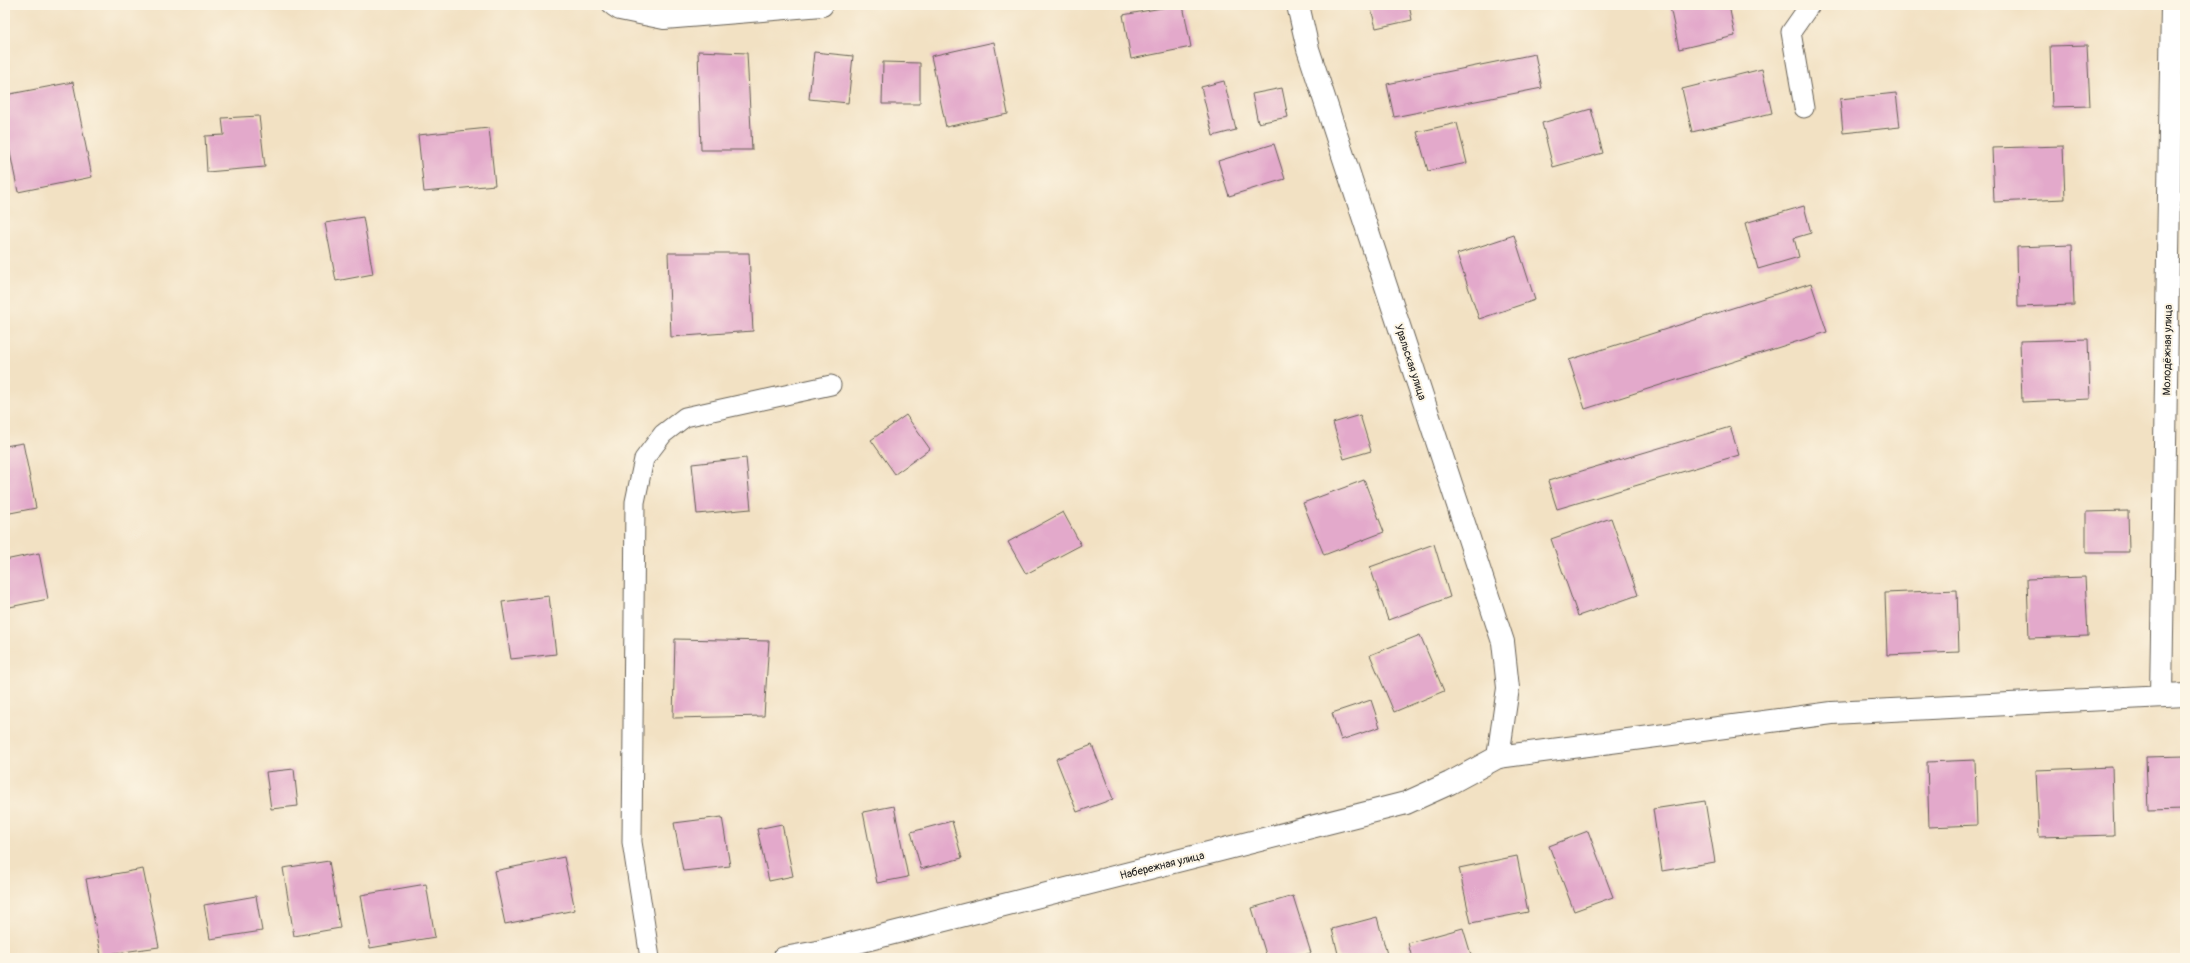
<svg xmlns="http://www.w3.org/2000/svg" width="2190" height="963" font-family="Pangolin,sans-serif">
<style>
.building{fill:#e3a9cb}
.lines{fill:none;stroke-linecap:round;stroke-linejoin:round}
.lane-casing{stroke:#676156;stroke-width:21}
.street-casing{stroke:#676156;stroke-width:24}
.secondary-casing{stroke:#676156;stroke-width:24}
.lane{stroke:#fff;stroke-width:19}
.street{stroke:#fff;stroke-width:22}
.secondary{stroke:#fff;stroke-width:22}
.labels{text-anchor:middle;stroke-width:4;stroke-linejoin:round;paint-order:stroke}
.street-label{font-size:11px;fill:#1c1c1c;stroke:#fcf5e5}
</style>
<rect width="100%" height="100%" fill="#fcf5e5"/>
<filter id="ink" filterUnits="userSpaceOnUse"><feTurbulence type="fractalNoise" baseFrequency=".025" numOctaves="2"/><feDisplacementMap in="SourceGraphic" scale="8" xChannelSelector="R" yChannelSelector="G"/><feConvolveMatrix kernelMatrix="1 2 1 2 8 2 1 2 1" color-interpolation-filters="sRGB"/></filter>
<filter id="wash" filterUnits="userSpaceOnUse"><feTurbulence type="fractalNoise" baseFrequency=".012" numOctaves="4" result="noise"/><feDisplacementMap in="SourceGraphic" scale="16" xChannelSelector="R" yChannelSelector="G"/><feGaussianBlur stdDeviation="0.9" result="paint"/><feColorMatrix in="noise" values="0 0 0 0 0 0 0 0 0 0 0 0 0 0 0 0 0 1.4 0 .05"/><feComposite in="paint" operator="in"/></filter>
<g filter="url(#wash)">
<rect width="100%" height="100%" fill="#f2e1c3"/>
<g id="blocks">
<path class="building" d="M1178 5H1183L1191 47 1131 59 1123 15Z
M1370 5H1409L1412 20 1376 28Z
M1679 5H1729L1735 36 1679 49 1670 7Z
M994 42 1008 114 946 127 931 56Z
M2087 45 2090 106 2052 107 2050 46Z
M698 51 747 53 752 150H701Z
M814 52 853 56 848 103 809 99Z
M1535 54 1542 88 1394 117 1387 84Z
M883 62 920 63V104H882Z
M1762 69 1772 113 1692 132 1682 89Z
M1224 81 1236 130 1213 136 1201 87Z
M73 82 92 177 18 192 5 128V95Z
M1282 88 1288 117 1258 123 1252 94Z
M1896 93 1900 127 1843 133 1840 99Z
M1591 109 1603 153 1553 167 1542 123Z
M259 116 265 167 207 172 205 136 224 135 222 118Z
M1457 123 1467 163 1428 171 1417 132Z
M489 128 495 185 424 192 418 135Z
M1274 144 1285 179 1229 196 1218 161Z
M2063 146 2065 199 1994 202 1992 148Z
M1804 206 1811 233 1794 238 1799 257 1758 269 1745 223Z
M363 217 373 274 336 281 325 223Z
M1514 235 1535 300 1479 319 1457 254Z
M2072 245 2074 305 2018 307 2017 247Z
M668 253H749L753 331 671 337Z
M1811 283 1827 332 1585 409 1569 360Z
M2088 339 2090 399 2022 402 2020 341Z
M906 415 930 449 895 474 871 440Z
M1360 415 1371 451 1344 459 1333 423Z
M1730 427 1739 455 1557 509 1548 481Z
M23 443 36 508 5 514V446Z
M746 458 751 509 697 514 692 464Z
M1364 480 1384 532 1324 555 1303 503Z
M2128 511 2129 552H2086V512Z
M1063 512 1081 545 1026 574 1008 542Z
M1611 518 1638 595 1578 616 1551 539Z
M1434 544 1450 597 1388 620 1370 567Z
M39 553 48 599 5 608V560Z
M2085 577 2088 636 2029 638 2027 579Z
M1957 590 1959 652 1887 655 1885 593Z
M549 596 556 654 511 659 502 602Z
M1420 635 1444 691 1394 712 1370 655Z
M675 639 769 641 764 716 673 718Z
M1371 700 1380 727 1341 740 1332 713Z
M1092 745 1113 799 1077 812 1056 759Z
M2185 756V809L2148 810 2146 757Z
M1975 760 1977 825 1929 827 1927 762Z
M2112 767 2114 835 2039 837 2036 770Z
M294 769 298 806 271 809 266 772Z
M1705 801 1715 862 1662 871 1653 809Z
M894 806 908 877 877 883 863 812Z
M722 817 730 866 683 871 674 823Z
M952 821 962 858 921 869 911 832Z
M782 824 793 876 769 881 757 829Z
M1588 831 1613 897 1574 911 1549 846Z
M1517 856 1528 912 1471 923 1459 868Z
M564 857 575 910 505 924 494 871Z
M329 861 340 928 294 936 283 868Z
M143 869 159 947 101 955 86 879Z
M426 884 435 937 370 948 361 895Z
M256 896 262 931 210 939 204 905Z
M1293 896 1311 953 1293 958H1267L1252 908Z
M1377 917 1388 958H1339L1332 929Z
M1463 928 1472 958H1412L1408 943Z"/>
</g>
</g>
<g filter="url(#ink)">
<use href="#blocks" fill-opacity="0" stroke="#676156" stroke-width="1"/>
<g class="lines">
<g class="lane-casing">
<path id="lane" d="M1804 108 1791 32 1810 5
M650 958 632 842 635 502 644 459 663 434 685 417 831 385"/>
</g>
<g class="street-casing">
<path id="street" d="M614 5 620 9 664 18 822 5
M2161 696 2172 5
M1498 757 1832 713 2185 695"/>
</g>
<g class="secondary-casing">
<path id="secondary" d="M784 958 818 952 1406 803 1450 783 1498 757 1508 688 1503 642 1308 49 1298 5"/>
</g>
<use href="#lane" class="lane"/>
<use href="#street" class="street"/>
<use href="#secondary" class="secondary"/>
</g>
</g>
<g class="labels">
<g class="street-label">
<text transform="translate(2167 350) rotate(-89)" y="4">Молодёжная улица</text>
<text transform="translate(1411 362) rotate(72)" y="4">Уральская улица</text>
<text transform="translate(1162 865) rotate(-14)" y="4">Набережная улица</text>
</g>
</g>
<rect width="2190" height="963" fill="none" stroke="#fcf5e5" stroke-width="20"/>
</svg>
